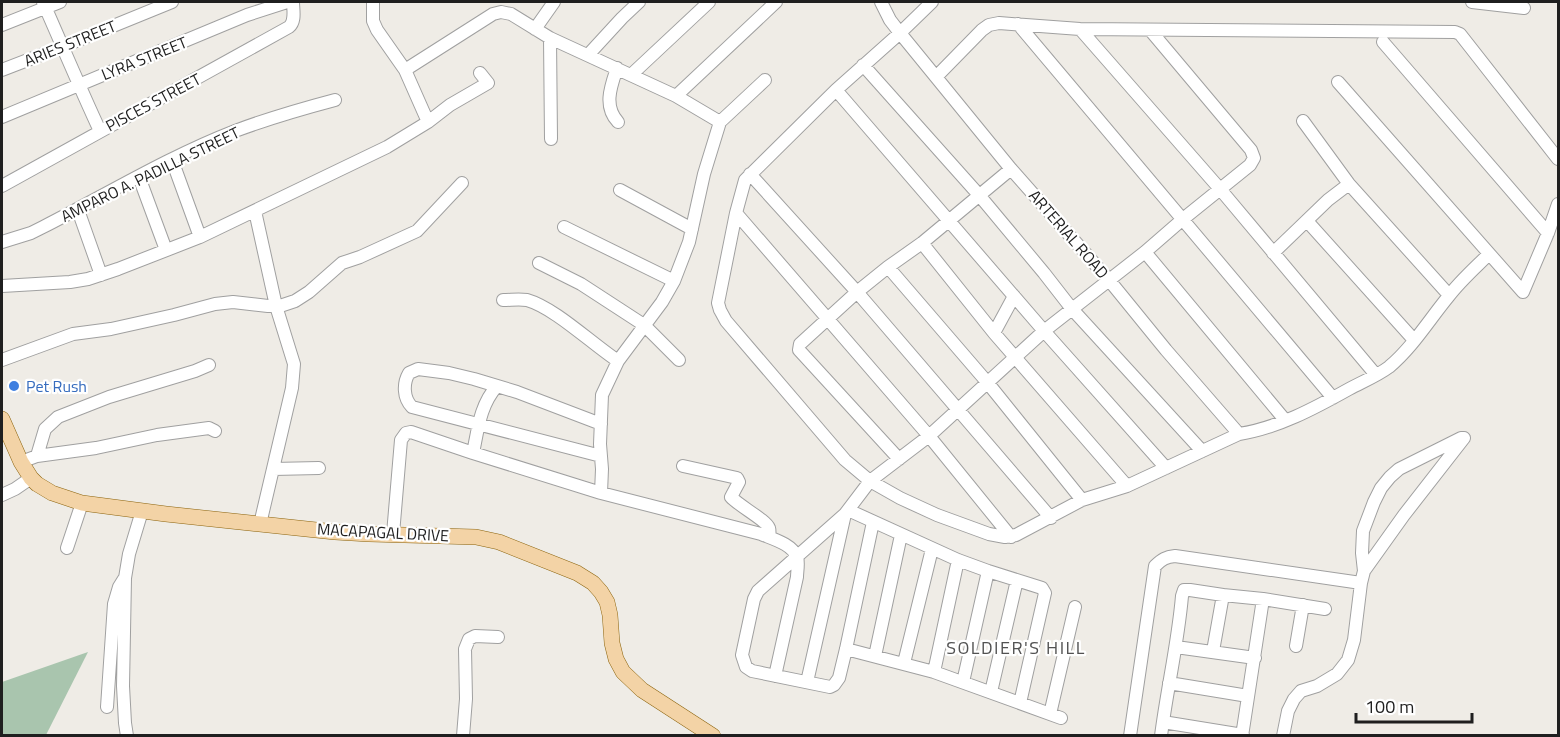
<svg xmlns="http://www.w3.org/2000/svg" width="1560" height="737" font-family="'Titillium Web',sans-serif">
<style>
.cemetery{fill:#a9c5ae}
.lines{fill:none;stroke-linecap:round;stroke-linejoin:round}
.minor-casing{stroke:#a0a0a0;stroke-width:14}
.major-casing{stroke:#8c640e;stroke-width:16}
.minor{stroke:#fff;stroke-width:12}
.major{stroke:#f3d3a6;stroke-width:15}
.shop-dot{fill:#3f7fe0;stroke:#fff;stroke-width:2}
.labels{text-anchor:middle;stroke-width:4.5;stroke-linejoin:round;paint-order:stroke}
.street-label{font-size:16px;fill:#1f1f1f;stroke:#fff}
.shop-label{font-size:16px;fill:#366cbe;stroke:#fff;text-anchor:start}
.neighbourhood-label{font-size:18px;letter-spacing:1.5px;fill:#525252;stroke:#fff}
</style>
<rect width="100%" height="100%" fill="#efece6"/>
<path class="cemetery" d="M88 652 46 735H2V682Z"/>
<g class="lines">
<g class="minor-casing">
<path id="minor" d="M43 2C62 45 80 88 100 131
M373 2V21L377 30 405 70 428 122
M881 2 890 20 900 33 1011 169 1109 280 1166 350 1239 434
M932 2 900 33 836 90 745 180 736 213 718 303 720 310 726 321 845 460 870 481 900 498 937 515 989 534 1005 537 1016 535 1082 500 1127 486 1239 434C1278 428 1315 408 1349 389 1362 382 1377 376 1389 367 1412 348 1429 320 1448 297 1460 281 1475 268 1489 254
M1472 2 1524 8
M1018 24 1333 398
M2 25 60 2
M535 29 554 2
M1080 29 1220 189 1376 375
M550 38 551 139
M1383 42 1548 233
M588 55 622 18 639 2
M863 65 979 195 1044 273 1072 309 1202 451
M617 68C611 86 603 106 618 122
M2 70 64 46 172 2
M405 70 493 14 501 12 511 14 550 38 676 96 720 122
M631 75 709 2
M936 77 982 30 989 25 999 23 1080 29 1455 32 1460 34 1558 159
M1338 82 1523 292 1548 233 1558 204
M836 90 1044 331 1166 468
M676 96 776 2
M2 117 247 15 287 2
M1303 121 1349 184 1449 295
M172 160 200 237
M750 174 857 292 1051 518
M139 177 166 250
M2 186 289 27C296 21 293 10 293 2
M620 190 692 229
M78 210 101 275
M255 211 276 306 294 364 292 388 260 524
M736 213 929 436 1011 537
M1307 221 1414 340
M564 227 674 281
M2 242 31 233 43 227C106 195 168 157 235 131 267 119 301 109 335 100
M922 243 994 333 1127 486
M1145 252 1285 420
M1273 253 1328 200 1349 184
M539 263 581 284 644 325 679 360
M888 267 987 382 1082 500
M2 286 70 282 88 279 118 269 200 237 387 147 428 122 450 105 488 83 480 73
M503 300C511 300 519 299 527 300 555 308 592 344 618 361
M994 333 1014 296
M2 360 73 334 111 329 174 315 215 304 233 302 268 306 283 305 295 301 309 292 342 263 360 257 417 231 462 183
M601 424 517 392 474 379 449 373 418 369 409 373C403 383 403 398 412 407L601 456
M473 453C478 429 480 405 497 386
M37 456 96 448 157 435 209 428 215 431
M899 459 799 350 800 344 857 292 888 267 922 243 1011 169
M21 462 37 456 45 429 58 417 109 397 195 371 209 365
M683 466 737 478 739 482 731 497C739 506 766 520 769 528 770 531 769 534 770 537
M273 469 319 468
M601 493 602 469 600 444 602 395 618 361 662 302 674 281 689 242 704 174 720 122 765 80
M2 495 15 489 31 478
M848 510 958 560 988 571 1042 588 1045 593 1020 703
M873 522 846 649 839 678 834 685 830 687 752 671 746 667 742 655 754 599 758 591 845 514 870 481 929 436 1044 331 1145 252 1183 219 1250 165 1254 158 1251 150 1150 30
M393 534 401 440 406 433 411 432 473 453 601 493 761 534C773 539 792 544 797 557 799 563 797 571 797 577L775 676
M67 548 82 503
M1364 571 1404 515 1464 438
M1296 646 1303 605
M1176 647 1255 658
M846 649 934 672 1061 718
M1213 651 1223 595
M875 656 901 535
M904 663 932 549
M934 672 958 560
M807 682 845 514
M963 682 988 571
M1169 683 1248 696
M991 692 1017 580
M107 707 114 604 119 587 124 579
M1050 714 1075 607
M1163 722 1243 735
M127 736 125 723 123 686 125 578 129 554 142 511
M463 736 466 699 465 649 469 639 475 636 498 637
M1130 736 1155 566C1162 559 1166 557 1175 556L1361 583
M1161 736C1167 689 1178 643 1182 596L1184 590H1190L1223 595 1263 599 1325 609
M1242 736 1263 599
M1283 736 1288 711 1294 699 1301 691 1317 686 1337 674 1348 660 1354 640 1361 583 1364 571 1362 553 1363 531 1374 502 1381 488 1390 477 1399 469 1461 438H1464"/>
</g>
<g class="major-casing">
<path id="major" d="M2 419 21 462 31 478 37 484 52 493 82 503 166 514 335 532 369 534 476 537 499 542 577 573 593 583 601 592 607 602 610 615 612 643 616 659 623 672 642 690 713 736"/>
</g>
<use href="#minor" class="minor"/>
<use href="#major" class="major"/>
</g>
<circle class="shop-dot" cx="14" cy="386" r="6"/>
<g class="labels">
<g class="street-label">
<text transform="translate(70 43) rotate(-22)" y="6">ARIES STREET</text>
<text transform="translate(144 58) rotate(-22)" y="6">LYRA STREET</text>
<text transform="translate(153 102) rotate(-28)" y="6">PISCES STREET</text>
<text transform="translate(150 174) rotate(-26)" y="6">AMPARO A. PADILLA STREET</text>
<text transform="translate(1069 234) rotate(49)" y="6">ARTERIAL ROAD</text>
<text transform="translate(383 532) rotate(3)" y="6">MACAPAGAL DRIVE</text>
</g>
<g class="shop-label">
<text x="26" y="392">Pet Rush</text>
</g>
<g class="neighbourhood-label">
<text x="1016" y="654">SOLDIER'S HILL</text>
</g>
</g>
<rect width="1560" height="737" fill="none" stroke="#1f1f1f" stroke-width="6"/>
<path d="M1356 713v9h116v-9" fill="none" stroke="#1f1f1f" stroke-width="3"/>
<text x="1365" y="713" font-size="18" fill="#1f1f1f" stroke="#ffffff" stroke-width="4.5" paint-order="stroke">100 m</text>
</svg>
